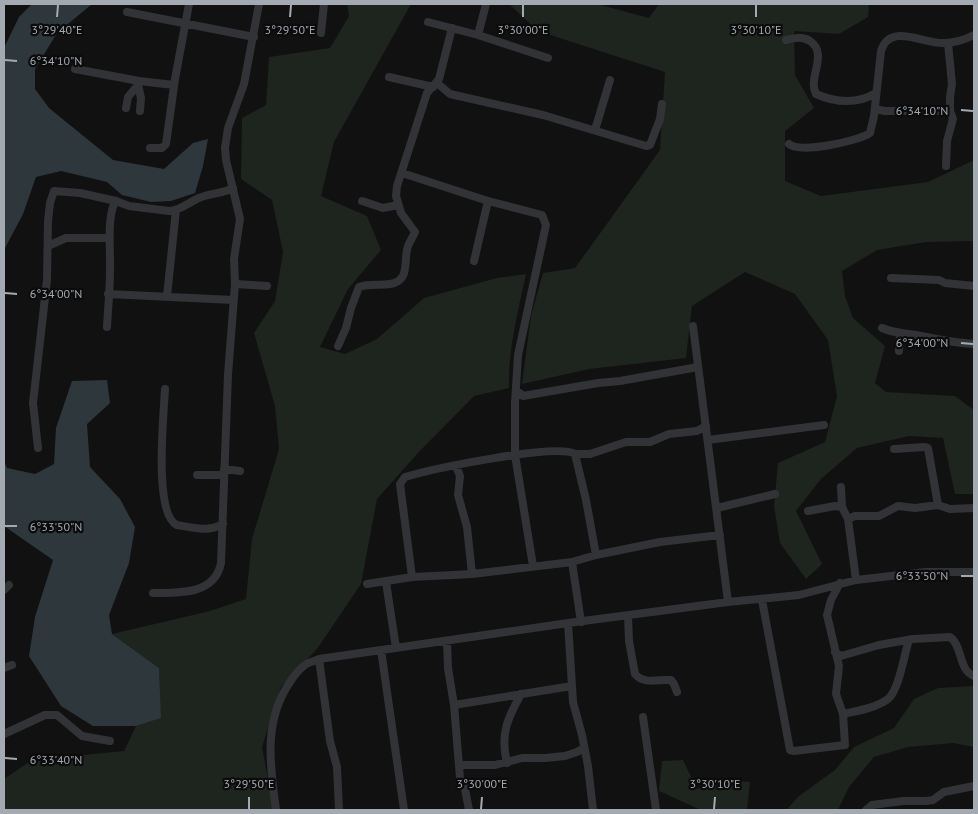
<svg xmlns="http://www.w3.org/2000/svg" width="978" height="814" font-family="'PT Sans',sans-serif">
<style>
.green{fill:#1e241e}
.water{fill:#2e373b}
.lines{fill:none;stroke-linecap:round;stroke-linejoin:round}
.minor{stroke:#323337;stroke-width:8}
.ticks{fill:none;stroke:#a3aab1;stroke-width:2}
.ticks-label{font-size:12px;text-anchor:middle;fill:#a3aab1;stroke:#0c0c0d;stroke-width:4.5;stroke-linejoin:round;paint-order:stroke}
</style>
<rect width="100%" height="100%" fill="#111112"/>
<path class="green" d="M347 4H411L334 142 321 196 367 216 381 250 348 289 320 347 345 354 377 339 424 298 497 278 526 274C518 312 508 349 509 388L474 396 417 454 377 499 361 584 317 649 281 687 262 747 274 810H4V779L32 760 124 751 136 726 160 718 159 668 112 634 210 611 246 599 252 539 279 449 275 406 254 333 275 301 283 252 272 200 241 179 242 118 266 105 269 57 330 48 349 16Z
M509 4H597L649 18 659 4H869L868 17 839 34 794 31 795 75 814 108 785 131V181L821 196 928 182 974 160V241L926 242 877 250 842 271 845 296 853 318 885 346 875 383 886 392 955 396 974 410V494H955L943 438 909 436 857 448 821 479 796 511 822 564 806 579 780 543 774 506 778 463 825 442 837 396 828 340 795 294 745 272 692 306 686 358 589 369 522 384 531 316 543 273 575 268 660 150 665 72 538 31Z
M974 686V747L953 743 908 747 874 757 849 787 838 810H786L799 796 835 770 854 747 894 728 914 699 938 688Z
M683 760 697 789 722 780 750 782 747 810H701L659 791 662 761Z"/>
<path class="water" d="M32 4H92L57 33 35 69V89L49 108 113 160 164 169 193 143 208 139 203 166 195 193 171 201 151 202 122 195 107 182 61 171 36 177 23 214 4 250V48L19 17Z
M107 380 110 403 87 424 90 467 120 499 135 527 129 563 109 615 112 634 159 668 161 718 136 726H93L61 706 29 656 35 617 53 560 4 526V461L7 468 35 474 54 464 56 428 72 381Z"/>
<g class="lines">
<path class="minor" d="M127 12 254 37
M428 22 478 35 486 4
M321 33 324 4
M478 35 548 58
M786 40C794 38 802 36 810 41 829 54 807 78 816 94 836 103 858 104 876 93
M75 69 139 81 174 85
M389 77 433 87
M139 81 138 85 141 98 140 111
M437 83 450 94 543 115 646 146 650 145 660 119 662 104
M126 108 128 97 138 85
M875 109 885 111H950
M595 130 610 80
M789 144C799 154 859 141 870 133L874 116 881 51C890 22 923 44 944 43 955 43 964 40 974 35
M150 148H162L166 144 175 79 189 4
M946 166 947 141 953 119 950 111V97L952 84 948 43
M402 173 488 201 542 215 546 225 518 355 515 403V455L533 566
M362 201 383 208 398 205
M48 246 66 238H109
M474 261 488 201
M891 278 939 280 945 283 974 286
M235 284 267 286
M108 294 233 300
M167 296 176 210
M693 326 728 602
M107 327C108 308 110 290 110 271 111 255 106 214 116 201
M882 328C893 333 904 333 916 335 936 339 954 343 974 344
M338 346 346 328 351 308 359 287C370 283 379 286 390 284 411 281 403 260 408 246 410 241 413 237 415 232L401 213 396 196 397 186 427 93 439 79 452 28
M899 351 900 333
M165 389C164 412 153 514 177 525 192 528 209 532 223 524
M516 390 523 396 598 383 620 381 698 367
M708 440 824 425
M38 448 33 403 47 280 48 221 50 203 54 191 80 193 116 201 129 206 169 211C180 211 189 202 199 198 210 193 222 194 233 188
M894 449 925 447 928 448 938 505
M575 454H590L626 442H650L669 434 697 431 706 426
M456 466 460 476 458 495 467 527 472 574
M224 469 240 471
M197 475H224
M841 487 842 507 848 519 856 580
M717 508 775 494
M808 511 835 506 842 507
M848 519 855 516H879L898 506 915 508 938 505 950 509 974 508
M572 562 581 622
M412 577 400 484 405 477C432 469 555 443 575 454L586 500 596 555
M386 582 396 648
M367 584 412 577 472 574 572 562 596 555 660 542 720 535
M4 590 9 585
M153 593C178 593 215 595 221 563L228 375 235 284 234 259 240 219 226 160 225 148 228 128 244 84 259 4
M762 600 790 750 794 751 845 745 843 714 836 694 839 666 827 615 831 600 840 583
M628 616 629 641 635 674C644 685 659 679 671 680L674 684 677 692
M568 623 573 702 582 735 588 766 593 810
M447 641 448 668 454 705 460 778 464 784 469 810
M381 650 404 810
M835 652 841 656 879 645 913 639 950 637C963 646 958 670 974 676
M319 659 330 741 337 767 339 810
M4 668 12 665
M454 705 572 686
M843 714C857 711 876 708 888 699 899 690 904 655 909 640
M643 717 656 810
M4 734 45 715H57L82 736 110 741
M507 763C500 735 507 719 521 694
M460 765H495L522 758H545L565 756 577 752 584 748
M276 810C270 766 263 721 290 682 294 676 299 669 305 665 309 662 315 661 319 659L568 623 728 602 799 595 856 580 926 572H974
M866 810 872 805 903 801H926L933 800 944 792 974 786"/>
</g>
<path class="ticks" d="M57 17 58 5M290 17 291 5M523 17V5M756 17V5M5 60 17 61M961 110 973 111M5 293 17 294M961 343 973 344M5 526H17M961 576H973M5 758 17 759M249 809V797M481 809 482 797M714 809 715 797"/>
<g class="ticks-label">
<text x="57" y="34">3°29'40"E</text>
<text x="290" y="34">3°29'50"E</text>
<text x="523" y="34">3°30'00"E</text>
<text x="756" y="34">3°30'10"E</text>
<text x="56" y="65">6°34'10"N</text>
<text x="922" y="115">6°34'10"N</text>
<text x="56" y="298">6°34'00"N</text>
<text x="922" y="347">6°34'00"N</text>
<text x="56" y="531">6°33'50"N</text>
<text x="922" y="580">6°33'50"N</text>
<text x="56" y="764">6°33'40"N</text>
<text x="249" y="788">3°29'50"E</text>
<text x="482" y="788">3°30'00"E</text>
<text x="715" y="788">3°30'10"E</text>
</g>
<rect width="978" height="814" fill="none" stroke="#a3aab1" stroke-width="10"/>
</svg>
